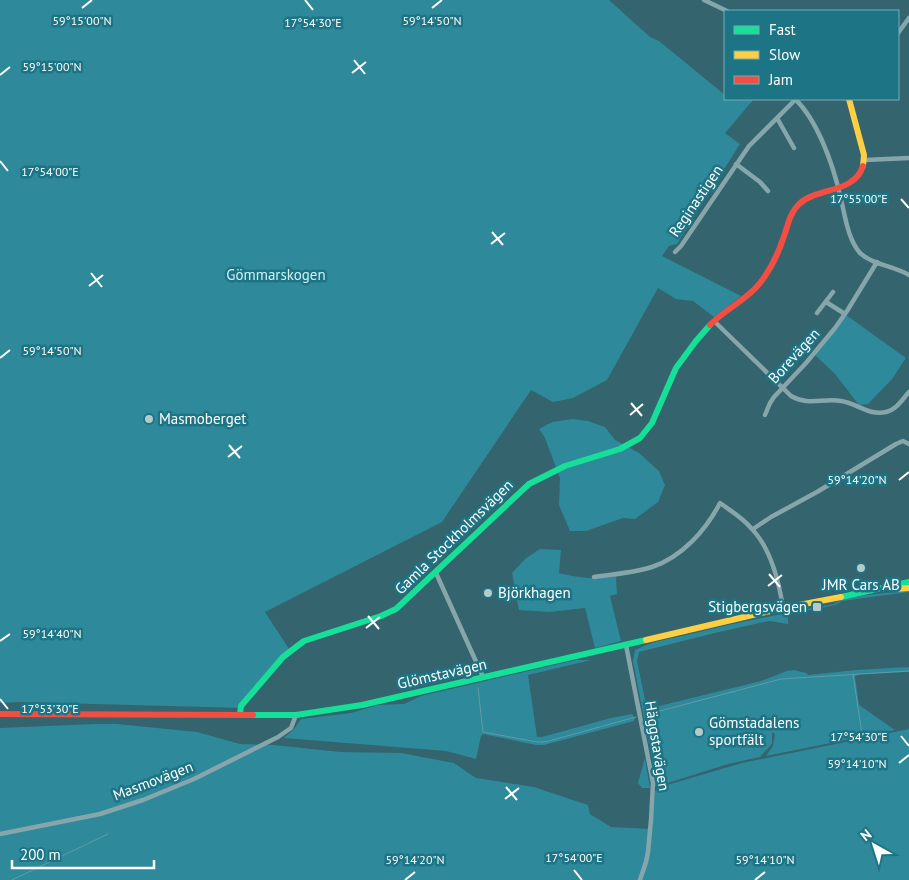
<svg xmlns="http://www.w3.org/2000/svg" width="909" height="880" font-family="'PT Sans',sans-serif">
<style>
.green{fill:#2e899a}
.lines{fill:none;stroke-linecap:round;stroke-linejoin:round}
.stream{stroke:#619ca7;stroke-width:1}
.street{stroke:#87a6ac;stroke-width:4.5}
.fast{stroke:#16e098;stroke-width:6}
.slow{stroke:#ffcf43;stroke-width:6}
.jam{stroke:#f24e42;stroke-width:6}
.ticks{fill:none;stroke:#fff;stroke-width:2}
.poi-dot{fill:#b8c9cc;stroke:#1d7484;stroke-width:2}
.labels{text-anchor:middle;stroke-width:5;stroke-linejoin:round;paint-order:stroke}
.street-label{font-size:15px;fill:#fff;stroke:#1d7484}
.park-label{font-size:15px;fill:#ccf2f8;stroke:#1d7484}
.poi-label{font-size:15px;fill:#fff;stroke:#1d7484;text-anchor:start}
.ticks-label{font-size:12px;text-anchor:middle;fill:#fff;stroke:#1d7484;stroke-width:5;stroke-linejoin:round;paint-order:stroke}
</style>
<rect width="100%" height="100%" fill="#34646d"/>
<path class="green" d="M0 0H609L650 37 659 41 725 95V99H754L725 133 740 144 677 244 669 246 662 256 741 296 714 317 693 301 676 299 658 288 607 380 573 398 553 402 531 390 442 522 265 612 291 652 243 708 19 702 0 703Z
M846 315 906 358 892 379 868 404 859 405 835 374 815 355Z
M573 419 588 421 605 427 615 440 639 453 659 471 665 485 658 502 635 519 623 518 586 531H570L559 505 560 478 545 438 539 429 552 422Z
M540 549 561 550 559 573C579 578 596 580 616 576L617 594 610 596 621 641 595 648 585 608 549 612 519 610 512 573 525 559Z
M909 590V592L842 601 835 605 811 610 794 612 788 615V624L769 621 715 633 639 652 637 661 647 709 761 681 787 671 794 670 806 673 808 675 856 670 909 667V672L858 674 855 677 859 705 895 730 766 756 773 746 775 734 772 732V744L760 757 728 764 655 787 653 765 633 661 635 650C652 641 673 638 691 634 738 622 786 613 834 604 845 595 892 593 909 590Z
M576 660H591L528 675 537 737H542L611 718 632 714 635 718 634 721 544 745H536L483 734 481 736 476 759 446 751 284 738 294 729 301 719 351 713 378 705 404 704 421 696Z
M95 724H117L197 732 240 744 274 745 340 752 401 753 454 763 476 778 534 787 588 805 590 814 611 827 652 829 655 791 667 785 742 763 909 729V880H0V728Z
M645 758 650 788H642L638 783Z"/>
<g class="lines">
<path class="stream" d="M853 674 862 734
M478 688 483 732 537 742H545L636 717
M645 715 781 679 909 671
M12 880 108 834"/>
<path class="street" d="M704 0 727 11
M898 33 909 18
M795 99C818 121 833 165 840 195 845 214 847 238 860 253 873 265 894 266 909 275
M777 118 794 148
M865 160 909 158
M736 164 760 182 768 191
M675 252 681 246 749 146 796 99
M826 302 845 314
M817 313 833 292
M714 321 791 396C808 406 823 398 841 401 856 403 869 416 886 412 896 410 902 400 909 392
M765 415 770 403 774 397 806 363 835 328 847 311 877 262
M753 529 771 517 817 492 896 444 903 441 909 444
M436 573 483 677
M594 577C613 574 634 573 652 567 682 557 706 530 720 503 731 511 743 518 751 528 770 547 779 582 783 608
M626 645 653 783 651 820 648 852 646 862 640 880
M0 834 100 814 143 800 194 779 278 737 291 728 296 715"/>
<path class="fast" d="M841 597 909 582
M240 714 241 706 283 657 304 641 381 616 396 609 529 484 565 466 620 449 640 438 652 423 676 368 696 341 710 325
M253 715H296L362 705 646 640"/>
<path class="slow" d="M849 99 864 155 863 166
M894 589 909 588
M646 640 783 608 841 597"/>
<path class="jam" d="M710 325C725 309 747 300 760 283 770 270 778 254 783 239 788 226 789 214 799 204 817 187 854 194 863 166
M0 714 253 715"/>
</g>
<path class="ticks" d="M305 0 313 10M82 8 92 0M432 8 442 0M354 60 365 74M352 73 366 62M0 75 10 67M0 161 8 171M901 199 909 208M492 232 503 245M491 244 505 233M91 273 102 287M89 286 103 275M0 358 10 350M631 403 642 416M630 415 643 404M229 445 240 458M228 457 242 446M899 480 909 472M769 574 780 587M768 586 782 575M368 616 379 629M366 628 380 617M0 641 10 634M0 699 8 709M901 736 909 746M899 763 909 755M506 787 517 800M505 799 519 788M574 870 582 880M405 880 415 872M755 880 765 872"/>
<g class="poi-dot">
<circle cx="149" cy="419" r="5"/>
<circle cx="861" cy="568" r="5"/>
<circle cx="488" cy="593" r="5"/>
<rect x="812" y="602" width="10" height="10" rx="2.5"/>
<circle cx="699" cy="732" r="5"/>
</g>
<g class="labels">
<g class="street-label">
<text transform="translate(696 201) rotate(-56)" y="5">Reginastigen</text>
<text transform="translate(794 356) rotate(-48)" y="5">Borevägen</text>
<text transform="translate(454 537) rotate(-44)" y="5">Gamla Stockholmsvägen</text>
<text transform="translate(442 674) rotate(-13)" y="5">Glömstavägen</text>
<text transform="translate(657 746) rotate(81)" y="5">Häggstavägen</text>
<text transform="translate(153 781) rotate(-21)" y="5">Masmovägen</text>
</g>
<g class="park-label">
<text x="276" y="280">Gömmarskogen</text>
</g>
<g class="poi-label">
<text x="159" y="424">Masmoberget</text>
<text x="861" y="590" text-anchor="middle">JMR Cars AB</text>
<text x="498" y="598">Björkhagen</text>
<text x="807" y="612" text-anchor="end">Stigbergsvägen</text>
<text x="709" y="728">Gömstadalens<tspan x="709" dy="17">sportfält</tspan></text>
</g>
</g>
<g class="ticks-label">
<text x="82" y="25">59°15'00"N</text>
<text x="432" y="25">59°14'50"N</text>
<text x="313" y="27">17°54'30"E</text>
<text x="52" y="71">59°15'00"N</text>
<text x="50" y="176">17°54'00"E</text>
<text x="859" y="203">17°55'00"E</text>
<text x="52" y="355">59°14'50"N</text>
<text x="857" y="484">59°14'20"N</text>
<text x="52" y="638">59°14'40"N</text>
<text x="50" y="713">17°53'30"E</text>
<text x="859" y="741">17°54'30"E</text>
<text x="857" y="768">59°14'10"N</text>
<text x="574" y="862">17°54'00"E</text>
<text x="415" y="864">59°14'20"N</text>
<text x="765" y="864">59°14'10"N</text>
</g>
<rect x="724" y="10" width="175" height="90" fill="#1d7484" stroke="#77acb5"/>
<rect x="734" y="26" width="25" height="8" fill="#16e098" stroke="#77acb5"/>
<text x="769" y="35" font-size="15" fill="#ffffff">Fast</text>
<rect x="734" y="51" width="25" height="8" fill="#ffcf43" stroke="#77acb5"/>
<text x="769" y="60" font-size="15" fill="#ffffff">Slow</text>
<rect x="734" y="76" width="25" height="8" fill="#f24e42" stroke="#77acb5"/>
<text x="769" y="85" font-size="15" fill="#ffffff">Jam</text>
<g transform="translate(874 845) rotate(321)" stroke="#1d7484" stroke-width="4" paint-order="stroke">
<path d="M0-4L9 19L0 12L-9 19Z" fill="#ffffff"/>
<text y="-8" font-size="14" font-weight="bold" text-anchor="middle" fill="#ffffff">N</text>
</g>
<path d="M12 860v8h142v-8" fill="none" stroke="#ffffff" stroke-width="2.5"/>
<text x="20" y="860" font-size="15" fill="#ffffff" stroke="#1d7484" stroke-width="4" paint-order="stroke">200 m</text>
</svg>
